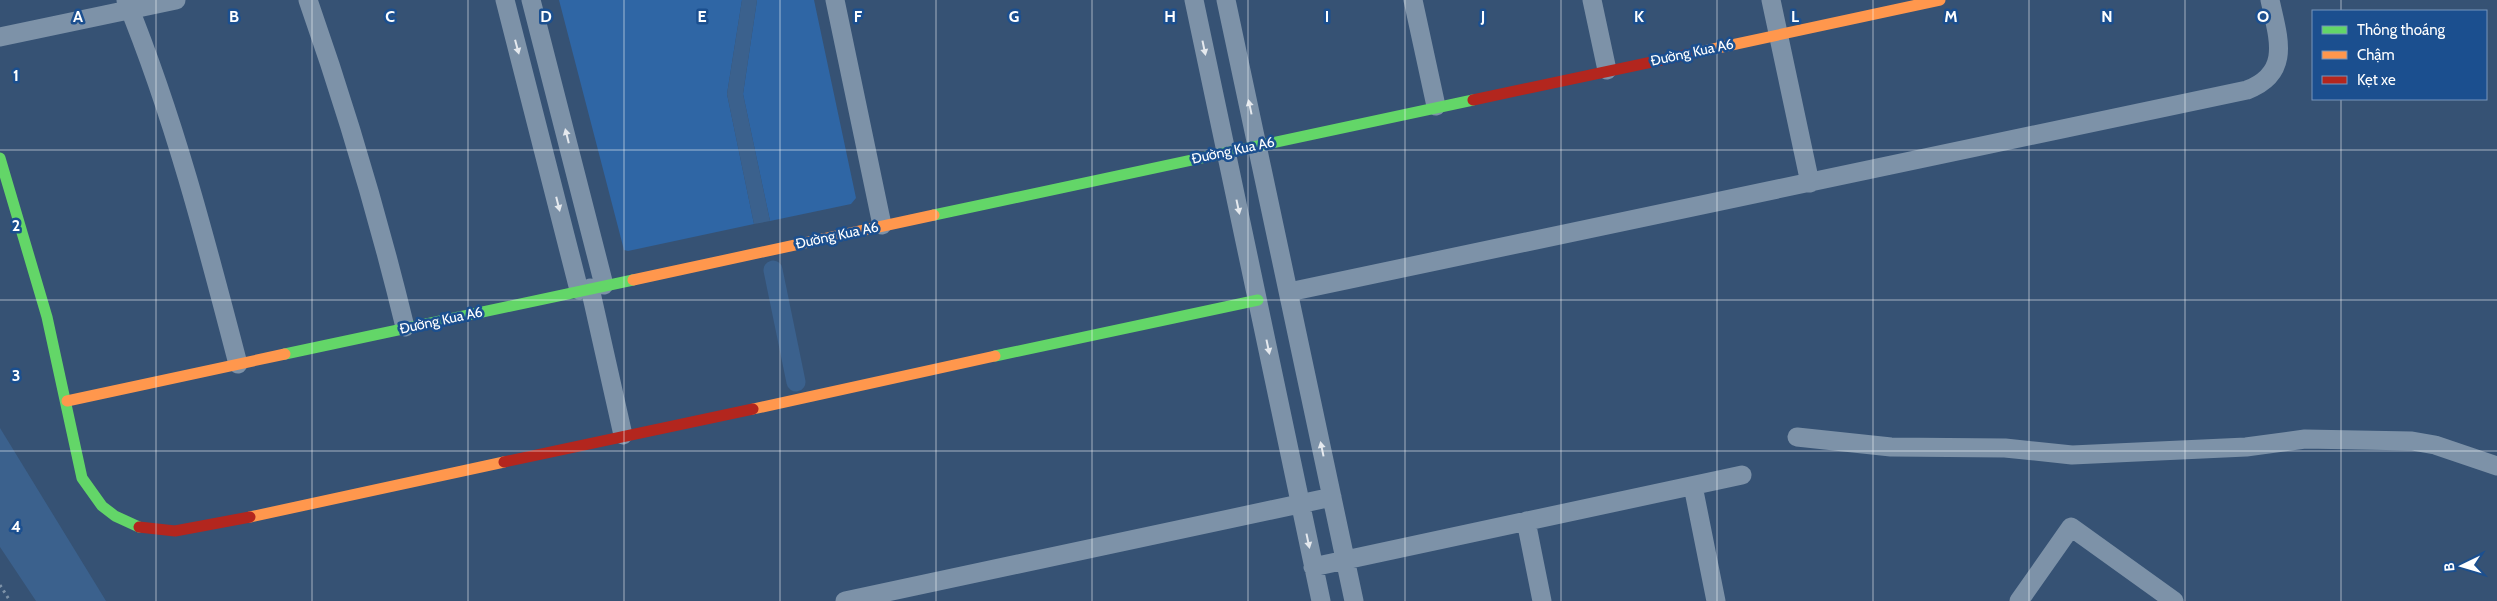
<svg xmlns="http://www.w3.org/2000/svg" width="2497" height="601" font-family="Cabin,sans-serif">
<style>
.green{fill:#2f66a5}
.water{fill:#3b618d}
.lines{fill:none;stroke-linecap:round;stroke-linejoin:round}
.canal{stroke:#3b618d;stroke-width:19}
.path{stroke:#7d92a8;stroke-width:3;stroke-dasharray:2.5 4;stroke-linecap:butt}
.street{stroke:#7d92a8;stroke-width:19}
.fast{stroke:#63d668;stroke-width:11}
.slow{stroke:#ff974d;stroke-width:11}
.jam{stroke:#b3261e;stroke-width:11}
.oneway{fill:#e5e9ee}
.grid{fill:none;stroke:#fff;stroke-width:1;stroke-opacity:0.55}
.labels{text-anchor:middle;stroke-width:5;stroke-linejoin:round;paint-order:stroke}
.street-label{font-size:14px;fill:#fff;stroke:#1b4f8f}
.grid-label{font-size:16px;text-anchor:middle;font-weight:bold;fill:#fff;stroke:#1b4f8f;stroke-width:5;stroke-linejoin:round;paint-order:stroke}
</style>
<rect width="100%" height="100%" fill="#365274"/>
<path class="green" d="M559 0H742L727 94 754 224 628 251 624 250Z
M757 0H814L856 198 851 204 770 221 743 94Z"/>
<path class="water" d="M742 0H757L743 94 770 221 754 224 727 94Z
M0 428 106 601H36L0 547Z"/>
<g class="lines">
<path class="canal" d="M773 270 796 382"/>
<path class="path" d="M0 585 10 601"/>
<path class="street" d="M126 0C174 117 206 241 238 364
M308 0C346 108 378 216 405 327
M505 0 579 290
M531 0 604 285
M835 0 882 225
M1194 0 1321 601
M1226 0 1354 601
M1413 0 1436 106
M1592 0 1607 70
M1771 0 1810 183
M0 37 176 0
M590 288 623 435
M1289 292 2247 90C2292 73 2278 37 2270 0
M1797 437 1891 447 2005 448 2072 455 2246 447 2305 439 2412 441 2435 445 2497 466
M1693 486 1716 601
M1526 521 1542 601
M1313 567 1742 475
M845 601 1332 497
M2019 601 2071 527 2174 601"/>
<path class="fast" d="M0 158 47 317 82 478 102 506 115 516 139 527
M934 215 1473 100
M285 354 633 280
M995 356 1258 300"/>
<path class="slow" d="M1699 52 1940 0
M633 280 934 215
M67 401 285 354
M753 409 995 356
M250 517 504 462"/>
<path class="jam" d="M1473 100 1699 52
M504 462 753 409
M139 527 175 531 250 517"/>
</g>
<defs><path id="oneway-solid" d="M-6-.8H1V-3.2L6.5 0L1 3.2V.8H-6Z" transform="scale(1.25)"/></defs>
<g class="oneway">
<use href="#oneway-solid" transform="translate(517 47) rotate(75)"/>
<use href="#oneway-solid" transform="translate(1204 48) rotate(78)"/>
<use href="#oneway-solid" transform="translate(1250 107) rotate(-102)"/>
<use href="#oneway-solid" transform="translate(567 136) rotate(-104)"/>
<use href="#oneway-solid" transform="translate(558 204) rotate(76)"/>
<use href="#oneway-solid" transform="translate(1238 207) rotate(78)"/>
<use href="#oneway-solid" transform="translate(1268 347) rotate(78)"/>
<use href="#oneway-solid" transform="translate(1322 449) rotate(-102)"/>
<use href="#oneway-solid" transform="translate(1308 541) rotate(78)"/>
</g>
<path class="grid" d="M156 0V601M312 0V601M468 0V601M624 0V601M780 0V601M936 0V601M1092 0V601M1248 0V601M1405 0V601M1561 0V601M1717 0V601M1873 0V601M2029 0V601M2185 0V601M2341 0V11M2341 99V601M0 150H2497M0 300H2497M0 451H2497"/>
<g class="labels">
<g class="street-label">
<text transform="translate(1692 52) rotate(-12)" y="5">Đường Kua A6</text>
<text transform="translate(1233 150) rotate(-12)" y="5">Đường Kua A6</text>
<text transform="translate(837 235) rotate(-12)" y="5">Đường Kua A6</text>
<text transform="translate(441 320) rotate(-12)" y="5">Đường Kua A6</text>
</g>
</g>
<g class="grid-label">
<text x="78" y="22">A</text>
<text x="234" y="22">B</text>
<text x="390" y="22">C</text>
<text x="546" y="22">D</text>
<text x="702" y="22">E</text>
<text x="858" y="22">F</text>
<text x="1014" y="22">G</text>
<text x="1170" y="22">H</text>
<text x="1327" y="22">I</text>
<text x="1483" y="22">J</text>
<text x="1639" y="22">K</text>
<text x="1795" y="22">L</text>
<text x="1951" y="22">M</text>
<text x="2107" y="22">N</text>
<text x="2263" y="22">O</text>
<text x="16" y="81">1</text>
<text x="16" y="231">2</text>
<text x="16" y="381">3</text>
<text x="16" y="532">4</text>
</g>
<rect x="2312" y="10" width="175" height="90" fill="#1b4f8f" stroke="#7695bc"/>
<rect x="2322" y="26" width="25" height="8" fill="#63d668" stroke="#7695bc"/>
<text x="2357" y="35" font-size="15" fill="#ffffff">Thông thoáng</text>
<rect x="2322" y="51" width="25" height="8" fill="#ff974d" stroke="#7695bc"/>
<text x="2357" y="60" font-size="15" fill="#ffffff">Chậm</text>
<rect x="2322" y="76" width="25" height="8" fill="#b3261e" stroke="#7695bc"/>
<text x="2357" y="85" font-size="15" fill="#ffffff">Kẹt xe</text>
<g transform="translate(2462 566) rotate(265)" stroke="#1b4f8f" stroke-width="4" paint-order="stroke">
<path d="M0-4L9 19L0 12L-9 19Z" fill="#ffffff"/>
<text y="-8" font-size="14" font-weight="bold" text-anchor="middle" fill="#ffffff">B</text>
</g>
</svg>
